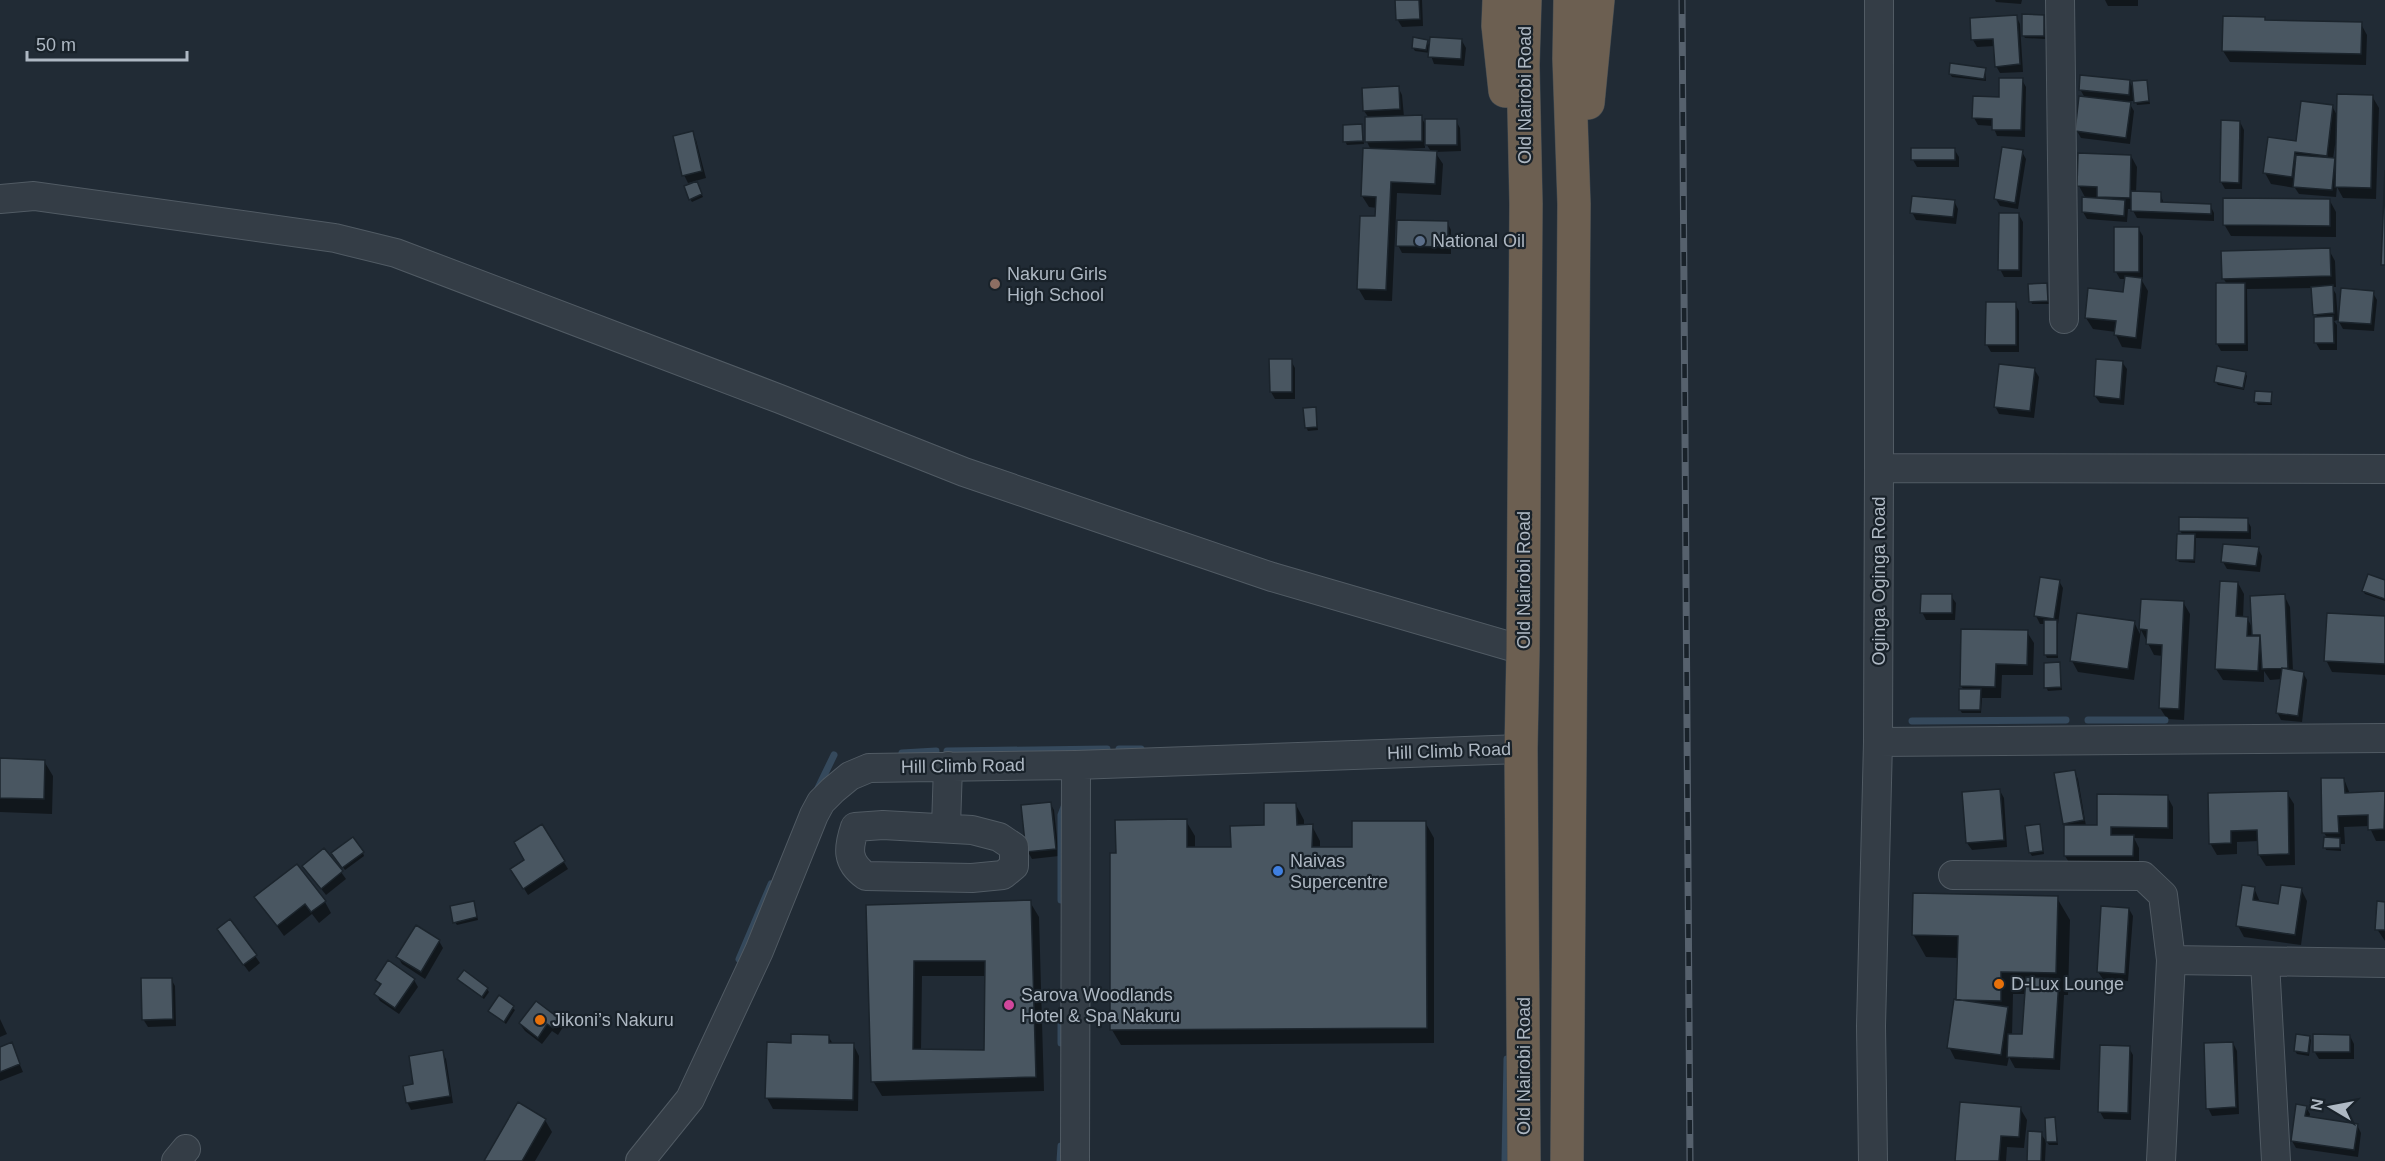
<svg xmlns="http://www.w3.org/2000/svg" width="2385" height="1161" font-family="Arial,sans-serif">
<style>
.shadow{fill:#0007;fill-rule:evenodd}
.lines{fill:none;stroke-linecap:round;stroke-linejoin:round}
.stream{stroke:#35495c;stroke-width:7}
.building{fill:#495661;stroke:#1b242c;stroke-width:1.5;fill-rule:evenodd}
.minor-casing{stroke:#515b64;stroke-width:30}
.highway-casing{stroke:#3e4850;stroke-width:34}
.minor{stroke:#343d46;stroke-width:28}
.highway{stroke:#6c5f51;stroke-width:33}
.rail-casing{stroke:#56616d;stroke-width:7}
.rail{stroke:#19222a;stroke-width:4.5;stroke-dasharray:14;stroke-linecap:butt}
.service-dot{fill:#5c6f8a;stroke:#19222a;stroke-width:2}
.education-dot{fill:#8d6e63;stroke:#19222a;stroke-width:2}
.shop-dot{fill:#3f7fe0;stroke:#19222a;stroke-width:2}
.food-dot{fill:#e8710a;stroke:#19222a;stroke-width:2}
.hotel-dot{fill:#d1479c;stroke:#19222a;stroke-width:2}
.labels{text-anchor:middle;stroke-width:4.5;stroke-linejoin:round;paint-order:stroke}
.street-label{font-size:18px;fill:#aeb8c3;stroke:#19222a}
.poi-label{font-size:18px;fill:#aeb8c3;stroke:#19222a;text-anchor:start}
</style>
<rect width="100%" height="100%" fill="#212b35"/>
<path class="shadow" d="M1397 0H1422L1423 26 1402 27 1397 19Z
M1995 0H2022L2021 4 1996 2Z
M2105 0H2138V6H2108Z
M2016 16 2020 24 2023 72 2000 73 1996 66 1995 46 1977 47 1973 40Z
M2043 16 2045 39 2025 38 2023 35Z
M2224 17 2265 21 2361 24 2367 35 2366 65 2230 62 2223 51Z
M1427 41 1430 47 1462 41 1466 48 1464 66 1434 64 1430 53 1415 51 1413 48Z
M1985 69 1986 81 1952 77 1950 74Z
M2022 80 2026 87 2025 137 1997 136 1993 126 1978 125 1974 118Z
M2130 82 2134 90 2146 82 2150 104 2137 105 2133 94V101H2128L2134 111 2130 144 2081 138 2077 131 2085 98 2080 89Z
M1398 87 1402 95 1404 117H1421L1427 127 1456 121 1460 128 1461 151 1435 152 1443 164 1441 195 1397 193 1392 301 1365 300 1358 288 1377 218V208L1369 207 1362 196 1365 149 1371 150 1367 142 1366 118H1369L1364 111ZM1425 142 1432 153 1401 151V149L1425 148Z
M2372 96 2379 108 2376 199 2343 198 2337 187 2336 197 2299 194 2295 188 2271 184 2265 173 2332 106 2338 117ZM2335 145 2337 146V165L2333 159Z
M2240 122 2244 130 2242 189H2225L2221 182Z
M1362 126 1364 144 1347 145 1345 141Z
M692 133 696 140 706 178 688 183 684 175Z
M1954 149 1959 157V167H1917L1913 160Z
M2022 152 2026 159 2018 209 2000 206 1996 199Z
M2131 156 2137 167 2136 193H2160L2164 204 2210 205 2214 213V221L2137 218 2132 209H2128L2127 222 2087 219 2083 212 2084 199H2086L2079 186Z
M698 186 703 197 692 202 690 199Z
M1954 201 1958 209 1956 224 1916 220 1912 212Z
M2330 201 2336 212V237L2231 236 2224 224Z
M2019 215 2023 222 2022 277H2004L2000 269Z
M1447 222 1451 230V254L1402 253 1398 245Z
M2138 228 2143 236V279H2141L2148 291 2141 349 2122 347 2116 335V332L2093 329 2086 318 2124 294 2126 279H2120L2116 272Z
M2329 250 2335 261 2336 287H2332L2336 294 2338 319 2373 293 2377 300 2374 331 2343 329 2338 320 2334 321 2337 325V350H2320L2316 343 2317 318 2313 288 2247 289 2248 351H2221L2217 344 2227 284 2223 278Z
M2047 285 2049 304H2032L2031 301Z
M1987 303 2015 304 2019 311V352H1991L1987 345Z
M1291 361 1295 368V399H1275L1271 392Z
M2122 362 2127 369 2124 405 2100 403 2095 396Z
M2034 369 2039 377 2034 418 1999 414 1995 406Z
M2245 373 2247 376 2244 390 2218 385 2216 382Z
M2271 393 2272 405H2258L2256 402Z
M1315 409 1318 430 1308 431 1306 427Z
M2247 520 2251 527V539L2196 538 2195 563 2179 562 2177 559 2183 536 2180 530Z
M2258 549 2262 556 2260 572 2227 569 2223 562Z
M2059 581 2063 588 2058 624V658H2047L2045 654 2046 624H2040L2036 616Z
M2385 582V601L2365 594 2363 591Z
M2238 583 2244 594 2243 618H2247L2253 629 2284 595 2290 607 2293 671 2303 673 2307 680 2302 722 2281 720 2277 712 2282 679 2270 680 2264 671V682L2223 680 2216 669Z
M1951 596 1956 603 1955 620H1926L1922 612Z
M2142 600 2183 602 2190 614 2184 720 2167 719 2160 708 2163 656 2154 655 2141 630 2134 680 2078 672 2072 661 2134 622 2140 634Z
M2385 618V675L2332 672 2326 660Z
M2027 632 2034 643 2033 675H2002L2001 698H1982L1981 713H1962L1960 710 1964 690 1961 686Z
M2059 664 2062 690 2048 691 2046 687Z
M0 759 44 761 53 776 52 814 0 812Z
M2074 771 2078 779 2086 826H2099L2167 796 2173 807V839L2134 838 2139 848V867H2072L2065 856 2066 826 2065 823Z
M2344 779 2350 794 2385 793V841H2376L2369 826 2344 827 2345 844H2341V851L2326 850 2325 847 2328 839 2324 833Z
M2000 791 2004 798 2007 847 1972 850 1967 843Z
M2287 793 2294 804 2295 865 2266 866 2259 855V841L2237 842V854L2217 855 2210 843Z
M1050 803 1054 810 1059 856 1032 859 1028 852Z
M1296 805 1304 820V826H1312L1320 841V849L1353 848 1425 822 1434 838V1043L1121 1045 1112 1030 1117 854 1186 821 1195 836V848H1232Z
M2040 825 2044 854 2032 856 2030 853Z
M542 826 568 869 528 895 512 869 526 860Z
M363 853 364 856 345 870 335 857Z
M304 867 341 872 346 879 326 895Z
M2254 888 2260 902 2280 905 2301 889 2307 901 2301 945 2244 937 2238 926Z
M256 897 325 902 331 913 319 923 312 914 284 936Z
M2057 898 2070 920 2068 995H2064L2060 1070 2015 1068 2009 1057 2007 1066 1955 1059 1949 1047 1959 1002V958L1926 957 1913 934ZM2013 994H2026L2023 1036H2012Z
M1030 902 1039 917 1044 1091 882 1096 873 1081 868 907ZM922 976H987L985 1052 921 1051Z
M2385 903V941L2377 929Z
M475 906 478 920 457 925 455 922Z
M2129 909 2133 916 2128 981 2103 979 2098 972Z
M230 921 260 963 249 972 223 937Z
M439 941 443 948 425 979 402 964 398 957Z
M464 972 487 989 489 992 484 999 461 982 459 979Z
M171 979 175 986 176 1026 148 1027 143 1019Z
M377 980H414L418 987 399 1014 380 1001 376 994 381 987Z
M499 997 515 1010 506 1024 490 1011Z
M0 1019 7 1034 0 1037Z
M559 1020 563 1027 558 1035 552 1031 542 1044 525 1031 520 1024Z
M828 1036 833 1044H853L859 1056 858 1111 773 1109 767 1098 792 1044Z
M2350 1036 2354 1044V1059H2319L2314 1051Z
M2309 1037 2311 1040 2309 1056 2297 1054 2295 1051Z
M2233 1043 2237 1051 2239 1114 2212 1116 2208 1108Z
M11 1044 23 1072 0 1081V1049Z
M2102 1047 2129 1048 2133 1055 2131 1120 2104 1119 2100 1112Z
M442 1052 446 1059 453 1103 411 1110 407 1102 415 1086Z
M519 1104 545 1120 552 1132 535 1161H485Z
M2306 1107 2310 1114 2309 1118 2357 1125 2361 1133 2358 1157 2296 1148 2292 1141Z
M2020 1108 2027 1120 2024 1148 2007 1147 2006 1161H1957Z
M2055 1118 2058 1145H2049L2047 1142Z
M2041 1134 2046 1141 2045 1161H2028Z"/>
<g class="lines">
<path class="stream" d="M2088 720H2165
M1912 721 2066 720
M1119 749H1141
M947 751 1107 749
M902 753 936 751
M818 788 834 755
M1061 900V815L1064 807
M739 959 771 884
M1061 1043V1019
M1060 1161 1061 1146
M1505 1161 1507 1059"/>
</g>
<path class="building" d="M1395 0H1419L1420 19 1396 20Z
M2022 14 2044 15V36H2022Z
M2017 15 2020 64 1995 67 1993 39 1971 40 1970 18Z
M2223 16 2265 17V20L2362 22 2361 54 2222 51Z
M1413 37 1428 40 1426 50 1412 48Z
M1430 37 1462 39 1461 59 1428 57Z
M1950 63 1986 68 1984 79 1949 74Z
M2080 75 2130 80 2129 95 2079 90Z
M1999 78H2023L2021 130H1992V119L1972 118 1973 96 1999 97Z
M2147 80 2149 101 2134 103 2132 81Z
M1399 86 1400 109 1363 111 1362 88Z
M2337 94 2373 95 2371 188 2335 187Z
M2079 96 2131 102 2126 138 2075 131Z
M2301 101 2333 105 2327 156 2295 152 2292 177 2263 173 2268 137 2296 141Z
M1422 115V141L1365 142V117Z
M1425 119H1457V145H1425Z
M2221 120 2240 121 2239 183 2220 182Z
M1362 124 1363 141 1343 142V125Z
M693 131 702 171 682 176 673 136Z
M2002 147 2023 150 2015 203 1994 199Z
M1363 148 1437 151 1435 184 1391 182 1386 290 1357 289 1360 216H1375L1376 197 1361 196Z
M1911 148H1955V160H1911Z
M2078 153 2131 155 2130 198 2097 197V187L2077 186Z
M2296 155 2335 158 2332 190 2293 187Z
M2385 170V265H2381Z
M697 181 702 194 689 200 684 186Z
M2131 191 2161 192V202L2211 204V214L2131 211Z
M1912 196 1955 200 1953 217 1910 213Z
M2082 197 2125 200 2124 216 2082 212Z
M2223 198 2330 199V226L2223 225Z
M1999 213H2019V270H1998Z
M1397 220 1448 221V247L1396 246Z
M2114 227H2139V272H2114Z
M2330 248 2331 276 2222 279 2221 251Z
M2125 276 2142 278 2136 338 2114 335 2116 321 2085 318 2088 288 2123 292Z
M2047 283 2048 301 2029 302 2028 284Z
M2216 283H2245V344H2216Z
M2333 285 2334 313 2313 315 2311 287Z
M2341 288 2374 291 2371 324 2338 322Z
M1986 302H2016V345H1985Z
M2333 316 2334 343H2314V317Z
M1269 359H1292V392H1270Z
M2096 359 2123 361 2120 399 2094 396Z
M1999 364 2035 368 2030 411 1994 407Z
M2217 366 2246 372 2243 388 2214 382Z
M2255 391 2272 392 2271 403 2254 402Z
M1316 407 1317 427 1305 428 1303 408Z
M2179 517 2248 518V532L2179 531Z
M2177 534H2195L2194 560H2176Z
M2223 544 2259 547 2256 566 2221 562Z
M2368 574 2385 580V599L2362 591Z
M2040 577 2060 580 2054 619 2034 616Z
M2220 581 2238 582 2236 616 2248 617 2247 636H2260L2258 671 2215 669Z
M1921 594H1952V613H1920Z
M2285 594 2288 668 2262 669 2260 635H2252L2250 596Z
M2141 599 2184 601 2179 709 2159 708 2162 645 2146 644 2147 630 2139 629Z
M2077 613 2135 621 2128 669 2070 661Z
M2327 613 2385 616V664L2324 661Z
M2044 620H2057V655H2044Z
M1961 629 2028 630 2027 665 1996 664 1995 687 1960 686Z
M2060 662 2061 687 2044 688V663Z
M2282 668 2304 672 2298 716 2276 713Z
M1959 689H1981L1980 710H1959Z
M0 758 45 760 44 799 0 798Z
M2075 770 2084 820 2063 824 2054 773Z
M2321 778H2344L2345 793 2385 791 2384 829 2368 830V815L2338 816 2339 833H2322Z
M2000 789 2004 840 1966 843 1962 792Z
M2288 791 2289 854 2258 855 2257 830 2231 831V843L2209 844 2208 793Z
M2097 794 2168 795V828L2111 827V835H2134L2133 856H2064V825H2097Z
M1051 802 1056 849 1026 852 1021 805Z
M1264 803H1296L1297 825 1313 824 1312 847H1352V821H1426L1427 1028 1110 1030V853H1116L1115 820 1187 819V847H1231L1230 826 1264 825Z
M542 824 565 861 523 889 510 869 524 860 514 842Z
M2040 824 2043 851 2029 853 2025 826Z
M353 837 364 852 342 868 331 853Z
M2324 837 2340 838V848H2323Z
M324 848 343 871 321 889 302 866Z
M297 864 326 901 311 912 305 904 277 926 254 897Z
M2242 885 2255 887 2253 900 2278 904 2281 885 2302 888 2295 935 2236 926Z
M1913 893 2058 896 2056 973 2001 972V1001L1956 1000 1958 936 1912 935Z
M1031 900 1036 1077 871 1082 866 905ZM914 961H985L984 1050 913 1049Z
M474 901 477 917 453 923 450 906Z
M2377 901 2385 902V930H2375Z
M2101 906 2129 908 2125 974 2097 972Z
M230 919 257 955 243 965 217 929Z
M416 925 440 940 421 972 396 957Z
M388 960 415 979 395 1008 374 994 381 984 375 980Z
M464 970 488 988 482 997 457 979Z
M2026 977 2059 979 2054 1059 2007 1057 2008 1034H2022Z
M141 978H172L173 1019 142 1020Z
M499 995 514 1006 504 1022 488 1011Z
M1954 999 2008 1007 2001 1055 1947 1048Z
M536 1001 560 1019 553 1028 547 1024 538 1038 519 1023Z
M791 1034 829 1035V1043H854L853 1100 765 1098 767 1042 791 1043Z
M2296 1034 2310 1036 2308 1053 2294 1051Z
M2313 1034 2350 1035V1052H2313Z
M12 1042 20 1064 0 1072V1047Z
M2233 1042 2236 1107 2206 1109 2204 1043Z
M2100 1045 2130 1046 2128 1113 2098 1112Z
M443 1050 450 1096 406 1103 403 1086 413 1084 409 1056Z
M518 1102 546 1119 522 1161H484Z
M1960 1102 2021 1107 2019 1137 2001 1136 1999 1161H1955Z
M2296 1104 2307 1106 2305 1116 2358 1124 2354 1150 2291 1141Z
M2055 1117 2057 1142H2046L2045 1118Z
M2028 1131 2042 1132 2041 1161H2027Z"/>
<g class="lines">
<g class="minor-casing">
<path id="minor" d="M2060 0 2064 319
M0 199 34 196 335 238 396 253 780 399 964 472 1272 577 1523 650
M1879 468 2385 469
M1878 742 2385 738
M883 825 972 830 999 837 1014 847V866L1003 875 972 878 866 876C846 862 848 848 855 827Z
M946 827 948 766
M1953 875 2143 876 2163 895 2171 960 2161 1161
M2171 960 2385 963
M2265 962 2276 1161
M176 1161 186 1149
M640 1161 690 1099 759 951 814 815 821 802 833 790 850 776 869 768 1076 765 1521 749
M1075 1161 1076 765
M1873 1161 1871 1026 1878 742 1879 468V0"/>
</g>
<g class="highway-casing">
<path id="highway" d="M1499 0 1498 26 1505 91
M1588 103 1598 0
M1524 1161 1521 749 1523 650 1526 204 1523 65 1525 0
M1567 1161 1574 204 1569 59 1570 0"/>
</g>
<use href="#minor" class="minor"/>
<use href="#highway" class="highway"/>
<g class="rail-casing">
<path id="rail" d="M1682 0 1690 1161"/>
</g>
<use href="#rail" class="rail"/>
</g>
<circle class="service-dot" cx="1420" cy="241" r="6"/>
<circle class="education-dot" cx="995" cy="284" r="6"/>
<circle class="shop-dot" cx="1278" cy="871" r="6"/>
<g class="food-dot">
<circle cx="1999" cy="984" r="6"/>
<circle cx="540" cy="1020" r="6"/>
</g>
<circle class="hotel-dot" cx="1009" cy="1005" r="6"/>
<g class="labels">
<g class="street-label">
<text transform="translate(1525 95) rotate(-90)" y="6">Old Nairobi Road</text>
<text transform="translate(1524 580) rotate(-90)" y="6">Old Nairobi Road</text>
<text transform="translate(1879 581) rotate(-90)" y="6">Oginga Oginga Road</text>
<text transform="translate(1449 751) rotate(-2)" y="6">Hill Climb Road</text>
<text transform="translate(963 766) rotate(-1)" y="6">Hill Climb Road</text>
<text transform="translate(1524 1066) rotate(-90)" y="6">Old Nairobi Road</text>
</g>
<g class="poi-label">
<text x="1432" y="247">National Oil</text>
<text x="1007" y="280">Nakuru Girls<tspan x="1007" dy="21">High School</tspan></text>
<text x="1290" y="867">Naivas<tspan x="1290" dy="21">Supercentre</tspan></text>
<text x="2011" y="990">D-Lux Lounge</text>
<text x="1021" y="1001">Sarova Woodlands<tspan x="1021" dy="21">Hotel &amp; Spa Nakuru</tspan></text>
<text x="552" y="1026">Jikoni’s Nakuru</text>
</g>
</g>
<g transform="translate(2331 1107) rotate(280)" stroke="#19222a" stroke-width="4.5" paint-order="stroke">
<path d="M0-4.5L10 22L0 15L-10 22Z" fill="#aeb8c3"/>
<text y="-9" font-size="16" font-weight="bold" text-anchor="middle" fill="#aeb8c3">N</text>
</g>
<path d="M27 51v9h160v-9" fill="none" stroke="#aeb8c3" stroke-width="3"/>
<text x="36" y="51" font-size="18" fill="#aeb8c3" stroke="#19222a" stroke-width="4.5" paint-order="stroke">50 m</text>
</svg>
